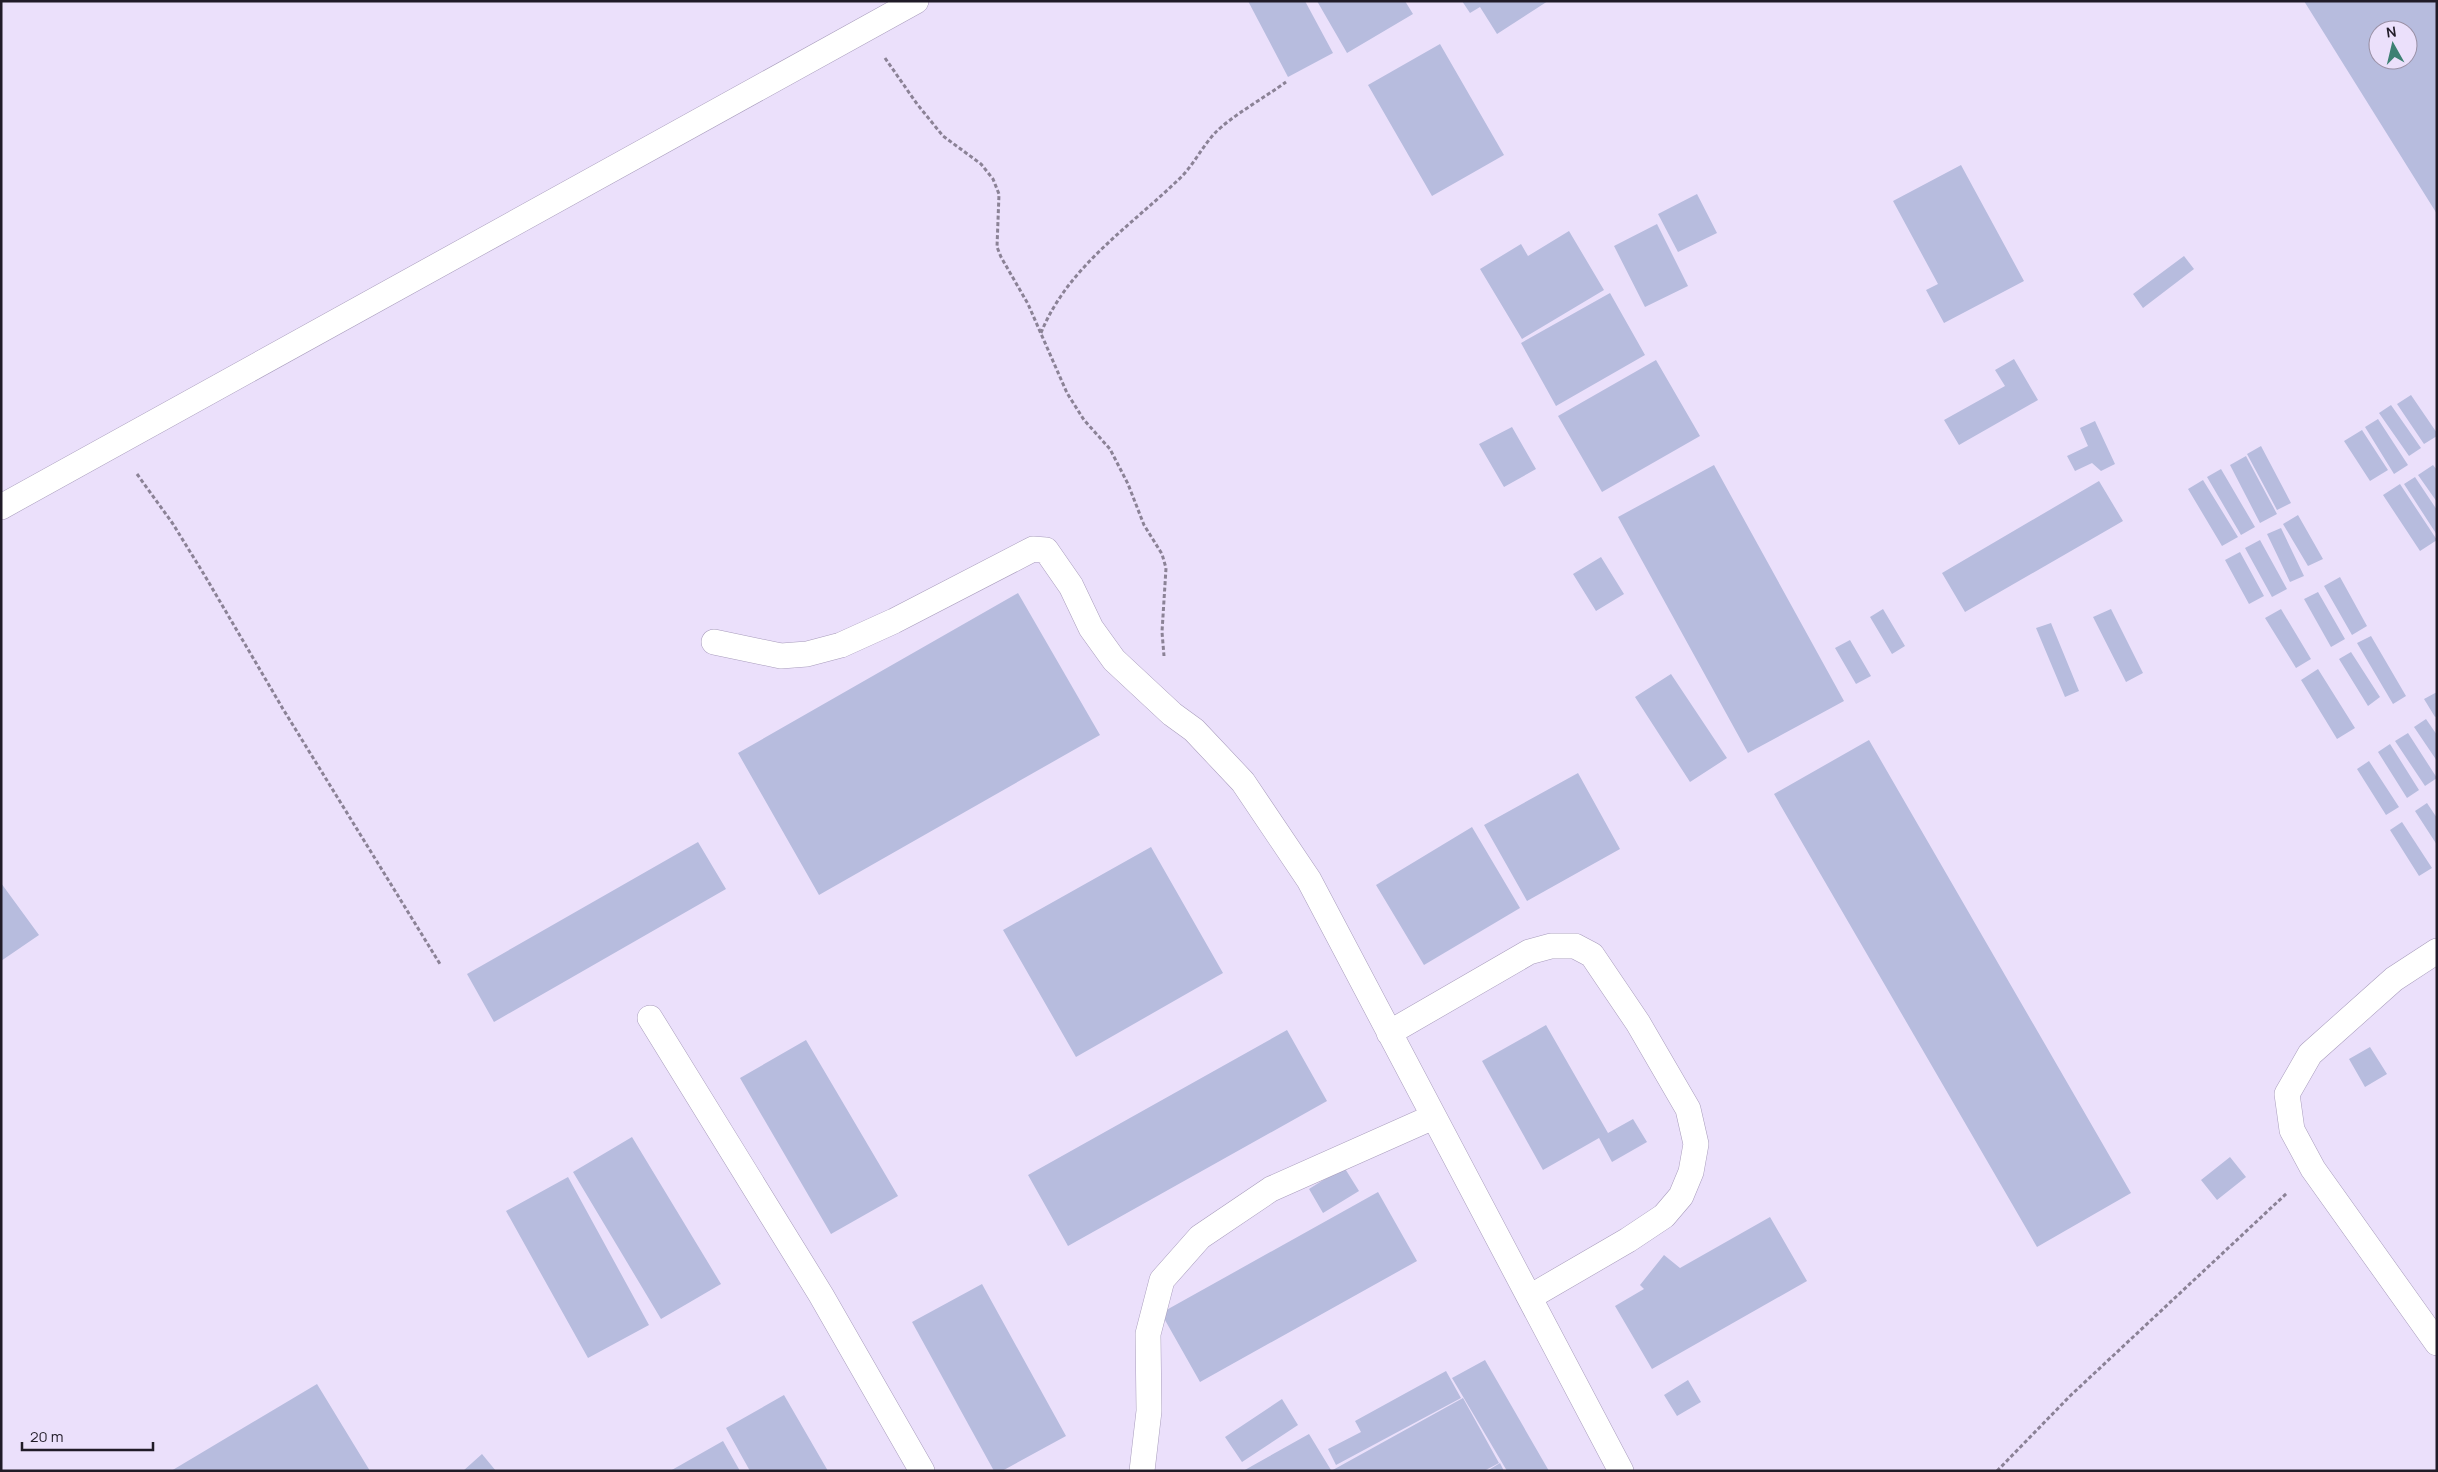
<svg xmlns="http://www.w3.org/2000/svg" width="2438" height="1472" font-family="Manrope,sans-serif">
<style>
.building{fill:#b7bcde;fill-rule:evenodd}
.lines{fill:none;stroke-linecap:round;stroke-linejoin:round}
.lane-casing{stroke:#a89cbc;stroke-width:26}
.path{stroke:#8b8296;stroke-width:3;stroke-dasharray:4 2.5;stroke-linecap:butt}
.lane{stroke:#fff;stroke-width:25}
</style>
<rect width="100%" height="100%" fill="#ebe0fb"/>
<path class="building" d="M1248 1H1305L1333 53 1288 77Z
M1317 1H1405L1413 14 1347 53Z
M1462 1H1548L1497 34 1480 7 1470 13Z
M2304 1H2437V214ZM2378 30H2408V60H2378Z
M1440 44 1504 155 1432 196 1368 85Z
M1961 165 2024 281 1944 323 1926 290 1938 284 1893 201Z
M1697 194 1717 233 1678 252 1658 214Z
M1657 224 1688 286 1645 307 1614 246Z
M1569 231 1604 290 1522 339 1480 269 1521 244 1528 256Z
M2184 256 2194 269 2143 308 2133 294Z
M1610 293 1645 355 1556 406 1521 343Z
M2014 359 2038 400 1959 445 1944 420 2005 386 1995 370Z
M1656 360 1700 436 1602 492 1558 416Z
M2411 395 2437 433V436L2424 444 2397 404Z
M2391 405 2421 448 2409 456 2379 413Z
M2378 419 2408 465 2394 474 2365 427Z
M2095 421 2115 464 2101 471 2092 463 2075 471 2067 456 2088 446 2080 428Z
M1512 427 1536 469 1504 487 1479 444Z
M2362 430 2388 470 2370 481 2344 441Z
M2261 446 2291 503 2277 510 2247 454Z
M2246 456 2277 514 2260 523 2230 465Z
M1714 465 1844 701 1748 753 1618 517Z
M2433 465 2437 470V502L2418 475Z
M2221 469 2255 527 2241 535 2207 477Z
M2415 477 2437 510V535L2404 484Z
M2203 480 2238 537 2222 546 2188 489Z
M2099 481 2123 521 1965 612 1942 573Z
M2400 484 2437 540 2420 551 2383 495Z
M2298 515 2323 559 2308 566 2283 524Z
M2281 528 2304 576 2290 582 2267 534Z
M2260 540 2287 589 2272 597 2245 548Z
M2240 552 2264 596 2249 604 2225 560Z
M1601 557 1624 594 1596 611 1573 574Z
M2340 577 2367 626 2352 635 2324 586Z
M2318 592 2345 639 2331 647 2304 599Z
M1018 593 1100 735 819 895 738 753Z
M1883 609 1905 646 1892 654 1870 617Z
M2111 609 2143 673 2126 682 2093 617Z
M2281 609 2311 659 2296 668 2265 618Z
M2051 623 2079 691 2065 697 2036 628Z
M2371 636 2406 696 2393 704 2357 643Z
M1850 640 1871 676 1856 684 1835 648Z
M2351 652 2380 697 2368 706 2339 659Z
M2318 669 2355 728 2337 739 2301 680Z
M1671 674 1727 758 1690 782 1635 697Z
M2437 692V716L2435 717 2424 699Z
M2426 719 2437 735V761L2414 727Z
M2408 733 2437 778 2425 786 2395 741Z
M1869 740 2131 1193 2037 1247 1774 794Z
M2390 744 2419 790 2407 798 2378 752Z
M2369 761 2399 807 2386 815 2357 769Z
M1578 773 1620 849 1527 901 1484 825Z
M2427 803 2437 818V845L2415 811Z
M2402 822 2432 868 2419 876 2390 830Z
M1472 827 1520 908 1424 965 1376 885Z
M698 842 726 889 494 1022 467 974Z
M1151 847 1223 973 1076 1057 1003 930Z
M1 883 39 935 1 961Z
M1546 1025 1608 1133 1633 1119 1647 1142 1612 1162 1599 1138 1543 1170 1482 1061Z
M1287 1030 1327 1101 1068 1246 1028 1175Z
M806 1040 898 1196 831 1234 740 1078Z
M2370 1047 2387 1074 2365 1087 2349 1059Z
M632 1137 721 1284 661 1319 573 1172Z
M2230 1157 2246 1177 2217 1200 2201 1180Z
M1344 1167 1359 1191 1323 1213 1309 1189Z
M568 1177 649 1325 588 1358 506 1211Z
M1378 1192 1417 1261 1200 1382 1161 1313Z
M1770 1217 1807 1281 1652 1369 1615 1306 1644 1289 1640 1285 1664 1255 1680 1268Z
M982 1284 1066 1436 1002 1471H994L912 1322Z
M1485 1360 1549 1471H1507L1452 1378Z
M1446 1371 1461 1398 1336 1465 1328 1449 1361 1432 1355 1421Z
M1688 1380 1701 1402 1677 1416 1664 1395Z
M317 1384 370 1471H171Z
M784 1395 828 1471H750L726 1428Z
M1463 1398 1499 1463 1484 1471H1331Z
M1282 1399 1298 1425 1242 1462 1225 1437Z
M1309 1434 1331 1470 1243 1471Z
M723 1441 740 1471H670Z
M482 1454 496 1471H463Z
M1500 1463 1504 1471H1487Z"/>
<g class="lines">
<g class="lane-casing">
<path id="lane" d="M1 507 916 1
M714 642 781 656 807 654 841 645 894 621 1033 549 1046 550 1071 586 1091 628 1114 660 1172 714 1194 730 1243 782 1309 880 1621 1471
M2437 951 2394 979 2310 1054 2287 1094 2292 1130 2313 1169 2437 1343
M650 1018 821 1295 922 1471
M1389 1033 1529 952 1551 946H1575L1592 955 1638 1023 1688 1109 1696 1144 1691 1172 1681 1196 1664 1216 1628 1240 1530 1297
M1142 1471 1149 1411 1148 1334 1162 1280 1200 1237 1271 1189 1433 1117"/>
</g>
<path class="path" d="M885 58 917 104 943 136 981 164 993 179 999 194 997 247 1001 257 1028 304 1067 393 1084 420 1110 449 1128 484 1144 525 1162 554 1166 568 1162 632 1164 656
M1041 333C1067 268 1128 228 1177 181 1192 168 1201 148 1215 133 1230 117 1267 96 1286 82
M137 474 173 524 205 576 283 709 440 964
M1997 1471 2070 1396 2287 1193"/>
<use href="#lane" class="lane"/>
</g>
<rect width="2438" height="1472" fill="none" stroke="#201b27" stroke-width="5"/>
<g transform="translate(2393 45) rotate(352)"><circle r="24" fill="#ebe0fb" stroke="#9a91a6"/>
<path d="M0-4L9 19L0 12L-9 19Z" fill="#3d8073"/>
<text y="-8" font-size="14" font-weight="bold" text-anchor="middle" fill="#201b27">N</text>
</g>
<path d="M22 1442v8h131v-8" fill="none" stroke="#201b27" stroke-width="2.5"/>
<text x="30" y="1442" font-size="15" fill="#201b27" stroke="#ebe0fb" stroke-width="4" paint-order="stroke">20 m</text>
</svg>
